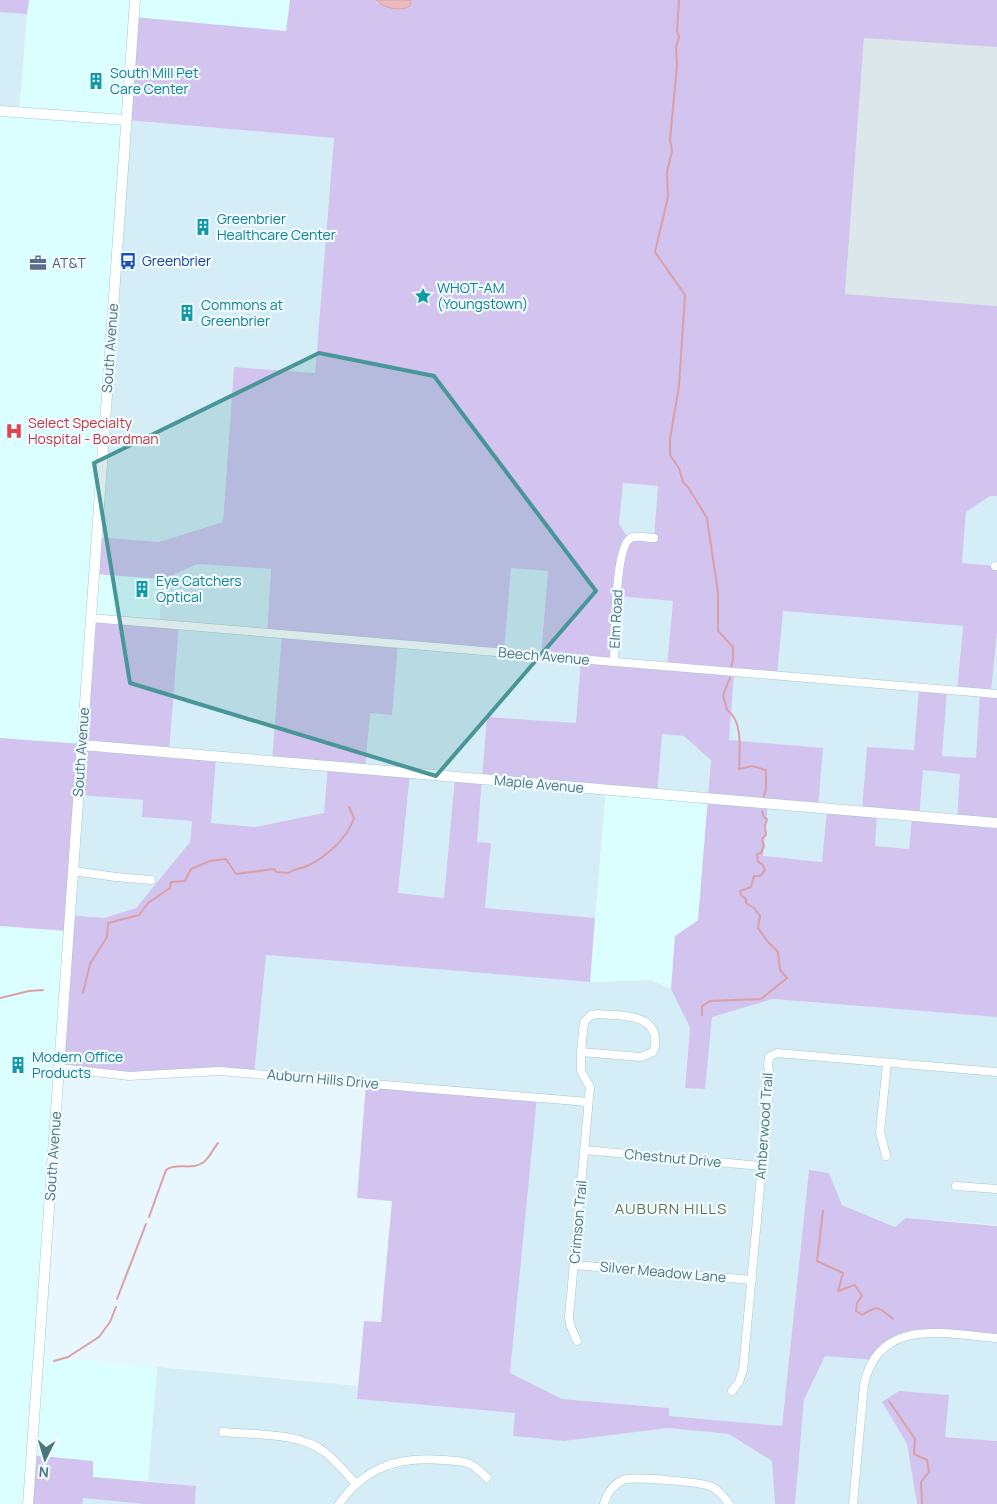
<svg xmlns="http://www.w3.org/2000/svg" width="997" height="1504" font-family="Manrope,sans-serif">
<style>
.residential{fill:#d5edf7}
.commercial{fill:#dbfeff}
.industrial{fill:#dbe7ea}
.green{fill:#d2c4ee;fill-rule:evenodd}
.water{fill:#eabac0;stroke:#dd9fa6}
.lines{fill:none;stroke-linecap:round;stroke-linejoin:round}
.stream{stroke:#dd9fa6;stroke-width:2}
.street-casing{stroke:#a7c7cd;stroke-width:9}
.secondary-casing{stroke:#a4c9d1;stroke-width:11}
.street{stroke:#fff;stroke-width:8}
.secondary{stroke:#fff;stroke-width:10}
.marked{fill:#489697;fill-opacity:0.2;stroke:#489697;stroke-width:4;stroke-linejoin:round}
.labels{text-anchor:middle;stroke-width:4.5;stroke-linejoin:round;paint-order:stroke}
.culture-label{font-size:14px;fill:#0d838f;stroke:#f0faff;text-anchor:start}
.transit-label{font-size:14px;fill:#164399;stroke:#f0faff;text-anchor:start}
.service-label{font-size:14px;fill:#4e5e75;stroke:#f0faff;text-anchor:start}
.street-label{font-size:14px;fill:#49777b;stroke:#f0faff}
.health-label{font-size:14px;fill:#be3a42;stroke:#f0faff;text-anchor:start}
.neighbourhood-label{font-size:15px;letter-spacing:1px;fill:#64744b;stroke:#f0faff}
</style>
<rect width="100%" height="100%" fill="#e8f6fe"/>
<path class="residential" d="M0 12 27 14 19 113 0 111Z
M126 120 334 138 315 373 234 367 223 522 159 542 97 537Z
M623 483 659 486 654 538 629 539 619 524Z
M990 496H997V566L962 563 966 512Z
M198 564 271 569 267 632 504 652 511 568 548 570 541 655 617 596 673 601 667 666 783 611 963 626 957 691 991 693 997 632V823L912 816 909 849 874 846 827 809 822 862 763 857 768 804 606 790 595 918 485 908 491 843 477 842 482 779 455 777 445 898 398 894 410 773 324 813 255 827 211 823 82 745 159 623 163 579Z
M78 795 144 800 143 817 192 821 190 842 136 908 104 918 70 915Z
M265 955 590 982 651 980 671 989 690 1028 685 1087 704 1089 712 1017 773 999 997 1017V1225L906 1218 896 1227 842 1205 829 1173 809 1171 782 1427 669 1416V1408L562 1399 510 1373 536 1097 254 1074Z
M909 1334 997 1338V1441L945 1437 882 1402 907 1444 917 1504H795L804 1400 825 1356 874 1360 883 1350Z
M157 1367 358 1386 357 1399 515 1413 513 1436 564 1441 668 1428 729 1434 773 1461 775 1504H195L196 1486 148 1481Z
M82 1498 143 1504H82Z"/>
<path class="commercial" d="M29 0H290L287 31 134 18 95 574 163 579 159 623 82 745 0 738V111L19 112Z
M606 790 708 799 698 920 675 936 671 989 651 980 590 982Z
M0 926 69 932 39 1356 157 1367 148 1481 92 1477 93 1462 28 1504H0Z"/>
<path class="industrial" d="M864 37 997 47V306L845 294Z"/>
<path class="green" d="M0 0H29L27 14 0 12Z
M290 0H376L377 3 410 6 411 0H997V47L864 38 845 294 997 306V496H990L966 512 962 563 997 566V632L991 693 997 694V1017L773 999 712 1017 705 1089 685 1088 690 1028 671 989 675 936 698 920 711 760 684 736 662 734 657 794 482 779 477 842 491 843 485 908 595 918 590 982 266 955 254 1074 129 1076 59 1068 68 931 0 926V738L82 744 91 618 179 625 169 752 216 756 211 823 255 827 324 813 328 766 272 761 282 634 267 632 271 569 198 564 163 579 94 574 97 537 159 542 223 522 234 367 315 373 334 138 126 120 134 17 286 31ZM623 483 658 486 654 538 629 539 619 524ZM511 568 548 571 541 655 581 659 576 723 487 717 482 779 455 777 444 898 398 893 410 773 365 769 370 713 392 715 398 643 504 652ZM618 596 673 601 667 666 614 661ZM783 611 963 626 957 691 980 693 976 758 942 756 947 690 919 688 914 750 867 747 862 811 827 809 822 862 763 856 768 804 818 808 823 748 729 740 734 672 777 675ZM923 770 960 774 957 820 919 817ZM79 795 143 800 142 817 192 821 190 842 136 908 104 918 70 915ZM877 813 912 816 909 849 875 846Z
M366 1083 537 1097 510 1373 562 1399 669 1408V1416L782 1426 809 1170 829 1173 842 1205 895 1227 906 1218 997 1226V1338L931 1332 902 1337 874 1360 825 1356 804 1400 795 1504H775L772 1461 729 1434 668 1428 564 1441 513 1436 515 1413 357 1399 364 1321 381 1322 392 1201 357 1198Z
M899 1391 949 1395 945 1437 997 1441V1504H917L907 1444 882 1402Z
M31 1455 93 1461V1477L196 1486 195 1504H143L83 1498 82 1504H28Z"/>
<path class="water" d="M376 0H411L410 6C400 12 383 8 376 0Z"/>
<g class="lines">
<path class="stream" d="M679 0 677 31 679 37 676 47 677 65 670 140 672 151 667 172 668 197 655 252 685 295 679 386 670 439V455L679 468 683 482 688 487 707 518 718 593V631L733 647V660L731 667
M730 678 723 695 727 710C744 721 739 752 739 769L752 766 766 770V790L763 798
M83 993 90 964 107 937 108 923 139 915 148 903 170 888 171 882 185 881 191 869 210 861 226 859 236 874 274 869 277 872 288 873C295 868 300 869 307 866 326 857 347 839 354 818L349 807
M0 998 29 991 43 990
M702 1015V1006L710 1001 761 999 787 978 780 970 778 952 768 942 758 928 760 916 754 908 746 903V899L741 895 740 891 751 887 754 876H760L765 870 762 864 758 862 757 854 761 853 764 846 762 839 766 835 765 826 767 819 764 817 762 811
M823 1211 817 1261 843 1273 838 1291 855 1285 862 1296 857 1303 856 1311 862 1315C879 1304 878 1307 893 1319
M149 1217 166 1170C176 1162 192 1171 204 1162 210 1157 213 1149 218 1143
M117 1299 146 1224
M54 1361 68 1357 99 1337 110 1322 116 1307
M889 1401 915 1439 914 1454 927 1460 929 1472 921 1482 922 1504"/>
<g class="street-casing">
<path id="street" d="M995 566H997
M91 618 997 694
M614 662C615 641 614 546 631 538 637 535 648 538 654 538
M73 871 116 877 151 880
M599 1014C616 1016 647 1013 654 1033 656 1040 656 1046 653 1052L641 1057 581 1052 584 1022 591 1015Z
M59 1068 129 1076 219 1071 588 1102
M584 1150 761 1166
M886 1156 880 1132 887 1063
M956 1186 997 1189
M574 1265 752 1280
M577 1341 570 1325 569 1317 590 1087 581 1071V1052
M732 1391 739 1382 743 1370 770 1079 768 1065 769 1057 777 1053 997 1072
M223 1432C254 1435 301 1432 326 1453 337 1462 346 1473 356 1484
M339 1504C365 1467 399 1456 443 1460 466 1462 470 1460 487 1478
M604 1504C607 1493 613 1485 623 1480 633 1476 703 1482 712 1487 719 1491 725 1498 729 1504
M853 1504 864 1385C878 1316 946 1334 997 1338"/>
</g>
<g class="secondary-casing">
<path id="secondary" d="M0 111 126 120
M82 745 997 823
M28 1504 135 0"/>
</g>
<use href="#street" class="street"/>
<use href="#secondary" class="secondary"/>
</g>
<path class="marked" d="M319 353 434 376 596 591 436 776 130 683 94 463Z"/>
<defs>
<g id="building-bare" transform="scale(1.35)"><path d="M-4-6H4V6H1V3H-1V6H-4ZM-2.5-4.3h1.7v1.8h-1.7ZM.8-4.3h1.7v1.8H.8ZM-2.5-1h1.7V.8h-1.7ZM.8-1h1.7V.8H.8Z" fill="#0f9aa8" stroke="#f0faff" stroke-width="2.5" paint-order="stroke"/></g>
<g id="bus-bare" transform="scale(1.35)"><path d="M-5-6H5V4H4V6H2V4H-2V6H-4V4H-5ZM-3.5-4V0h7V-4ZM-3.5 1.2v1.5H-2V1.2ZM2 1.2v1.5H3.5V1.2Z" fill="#1a4fb4" stroke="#f0faff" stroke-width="2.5" paint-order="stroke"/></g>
<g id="office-bare" transform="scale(1.35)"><path d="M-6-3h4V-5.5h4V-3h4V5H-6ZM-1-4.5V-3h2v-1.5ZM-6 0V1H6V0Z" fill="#5c6f8a" stroke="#f0faff" stroke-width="2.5" paint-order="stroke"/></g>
<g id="sight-bare" transform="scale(1.35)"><path d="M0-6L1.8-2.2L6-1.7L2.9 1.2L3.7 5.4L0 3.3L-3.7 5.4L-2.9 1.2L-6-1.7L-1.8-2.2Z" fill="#0f9aa8" stroke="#f0faff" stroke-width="2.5" paint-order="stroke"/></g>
<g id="hospital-bare" transform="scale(1.35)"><path d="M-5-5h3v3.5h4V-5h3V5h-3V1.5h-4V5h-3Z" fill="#e0444e" stroke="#f0faff" stroke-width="2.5" paint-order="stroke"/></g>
</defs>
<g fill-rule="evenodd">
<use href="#building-bare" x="96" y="81"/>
<use href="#building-bare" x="203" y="227"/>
<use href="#bus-bare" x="128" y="261"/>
<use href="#office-bare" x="38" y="263"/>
<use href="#sight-bare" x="423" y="296"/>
<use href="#building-bare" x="187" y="313"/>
<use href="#hospital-bare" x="14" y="431"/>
<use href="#building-bare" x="142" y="589"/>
<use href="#building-bare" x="18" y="1065"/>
</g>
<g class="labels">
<g class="culture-label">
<text x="110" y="78">South Mill Pet<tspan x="110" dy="16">Care Center</tspan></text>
<text x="217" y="224">Greenbrier<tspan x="217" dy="16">Healthcare Center</tspan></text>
<text x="437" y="293">WHOT-AM<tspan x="437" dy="16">(Youngstown)</tspan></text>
<text x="201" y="310">Commons at<tspan x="201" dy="16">Greenbrier</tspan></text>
<text x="156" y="586">Eye Catchers<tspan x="156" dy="16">Optical</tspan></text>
<text x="32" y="1062">Modern Office<tspan x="32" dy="16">Products</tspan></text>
</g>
<g class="transit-label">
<text x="142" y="266">Greenbrier</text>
</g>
<g class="service-label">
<text x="52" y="268">AT&amp;T</text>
</g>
<g class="street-label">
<text transform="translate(110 348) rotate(-86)" y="5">South Avenue</text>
<text transform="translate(616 619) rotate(-87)" y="5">Elm Road</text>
<text transform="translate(544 656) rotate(5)" y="5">Beech Avenue</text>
<text transform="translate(81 752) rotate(-86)" y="5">South Avenue</text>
<text transform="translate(539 784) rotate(5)" y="5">Maple Avenue</text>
<text transform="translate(323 1079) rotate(5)" y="5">Auburn Hills Drive</text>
<text transform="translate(764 1126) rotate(-86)" y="5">Amberwood Trail</text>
<text transform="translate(53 1156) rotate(-86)" y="5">South Avenue</text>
<text transform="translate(673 1158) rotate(5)" y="5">Chestnut Drive</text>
<text transform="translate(578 1222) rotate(-85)" y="5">Crimson Trail</text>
<text transform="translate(663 1272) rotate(5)" y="5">Silver Meadow Lane</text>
</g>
<g class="health-label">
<text x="28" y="428">Select Specialty<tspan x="28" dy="16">Hospital - Boardman</tspan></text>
</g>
<g class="neighbourhood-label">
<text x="671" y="1214">AUBURN HILLS</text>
</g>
</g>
<g transform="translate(45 1459) rotate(185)" stroke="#f0faff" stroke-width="4" paint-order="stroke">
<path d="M0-4L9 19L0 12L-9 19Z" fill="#49777b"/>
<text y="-8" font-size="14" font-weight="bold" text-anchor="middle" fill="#49777b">N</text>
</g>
</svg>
